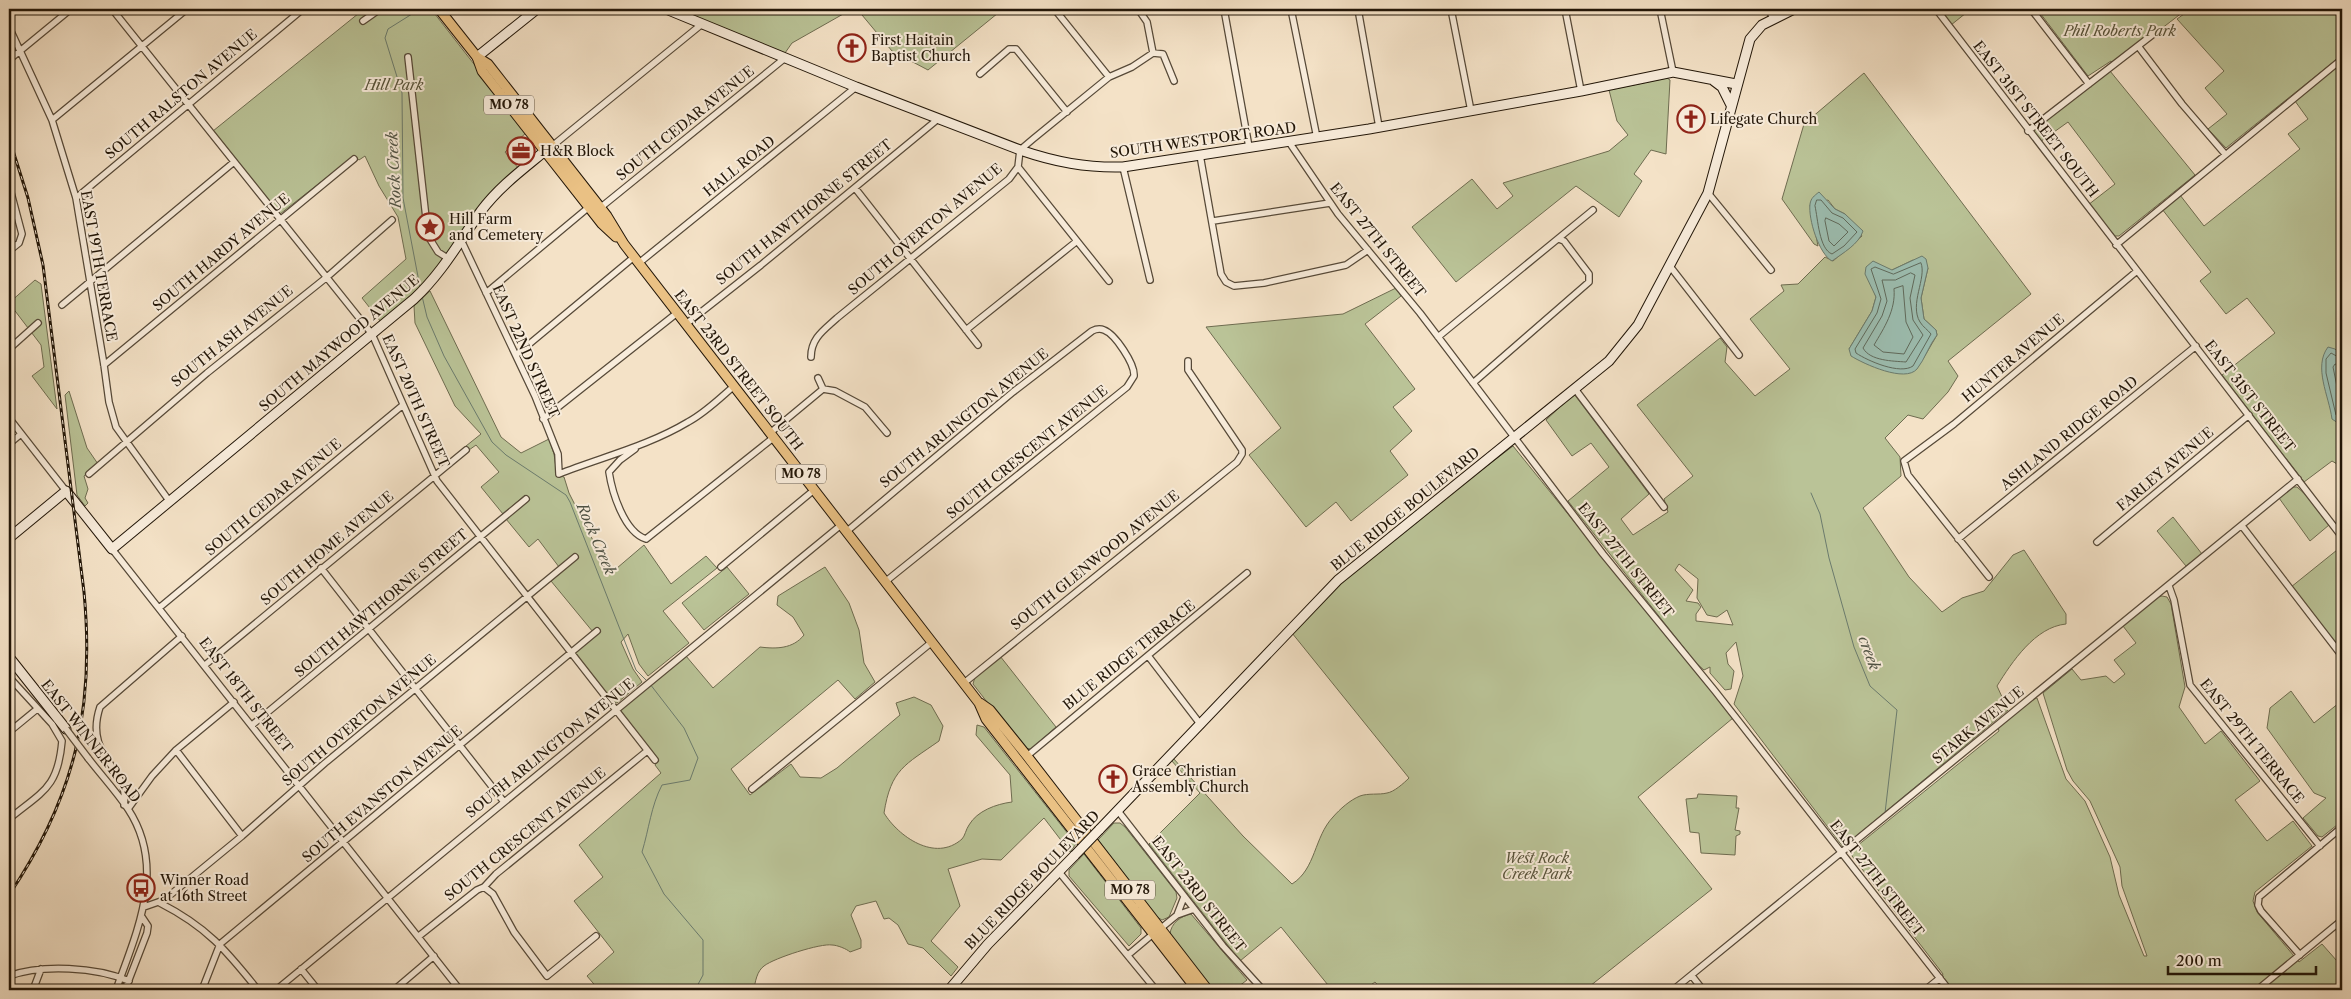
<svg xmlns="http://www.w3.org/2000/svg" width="2351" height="999" font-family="'Libre Caslon Text',serif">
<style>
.green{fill:#bac397;stroke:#6e6c50;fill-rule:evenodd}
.water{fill:#9cbeb1;stroke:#6b7b6d}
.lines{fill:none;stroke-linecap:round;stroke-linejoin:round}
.shore{stroke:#5f6a5c;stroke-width:1}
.stream{stroke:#6b7b6d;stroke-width:1}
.street-casing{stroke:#564938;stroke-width:8}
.secondary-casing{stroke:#221608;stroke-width:11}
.primary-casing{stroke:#221608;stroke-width:11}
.street{stroke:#f8ecdb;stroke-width:5.5}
.secondary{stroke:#f8ecdb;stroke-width:9}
.primary{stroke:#eac184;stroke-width:9}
.rail-casing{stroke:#221608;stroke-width:3}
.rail{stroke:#f8ecdb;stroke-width:1;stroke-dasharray:4;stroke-linecap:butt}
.street-bridge-casing{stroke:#564938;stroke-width:8;stroke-linecap:butt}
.secondary-bridge-casing{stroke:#221608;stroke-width:11;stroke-linecap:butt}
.street-bridge{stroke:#f8ecdb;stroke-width:5.5}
.secondary-bridge{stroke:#f8ecdb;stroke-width:9}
.labels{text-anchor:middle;stroke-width:4;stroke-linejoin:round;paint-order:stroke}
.shield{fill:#f8ecdb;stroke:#625647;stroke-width:1}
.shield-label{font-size:12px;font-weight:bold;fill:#221608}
.park-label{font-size:14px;font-style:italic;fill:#57533a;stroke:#f8ecdb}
.poi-label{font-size:14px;fill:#221608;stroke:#f8ecdb;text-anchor:start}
.street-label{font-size:14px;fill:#221608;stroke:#f8ecdb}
.water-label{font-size:15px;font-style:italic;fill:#4d5143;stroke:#f8ecdb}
</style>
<rect width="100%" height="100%" fill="#f4e2c7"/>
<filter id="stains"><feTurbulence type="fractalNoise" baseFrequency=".004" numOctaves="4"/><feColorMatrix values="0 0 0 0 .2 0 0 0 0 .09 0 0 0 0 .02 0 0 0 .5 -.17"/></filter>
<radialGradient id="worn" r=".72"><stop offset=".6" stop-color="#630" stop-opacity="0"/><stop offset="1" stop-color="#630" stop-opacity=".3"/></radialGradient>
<path class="green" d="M364 9H431L527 132 505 152 519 169 427 282 381 322 362 298 406 259 398 217 379 186 365 156 359 160 354 156 280 214 213 131Z
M676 9H852L792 43 785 53Z
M857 9H1003L928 70 892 51Z
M1939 9H1971L1951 25Z
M2037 9H2187L2114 65 2111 61 2088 76Z
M2191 9H2342V55L2226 148 2208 129 2227 114 2205 88 2224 71 2177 19Z
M2342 62V467L2332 461 2304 482 2222 375 2275 333 2247 298 2226 314 2200 281 2211 272 2162 209 2180 195 2204 226 2300 149 2288 134 2308 119 2295 101Z
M2110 71 2195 175 2119 236H2115L2088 205 2115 184 2068 122 2040 142 2034 133V129Z
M1864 73 2031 294 1948 361 1958 376 1948 392 1923 419 1908 415 1885 438 1900 457 1901 476 1863 508 1909 577 1942 612 1962 598 1984 591 2013 555 2024 550 2066 614V624C2035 627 2012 662 1997 686L2008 710 1843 847 1734 704 1743 676 1736 642 1726 653 1728 664 1734 671 1731 689 1725 690 1710 673V667L1704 670 1696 663 1568 501 1609 467 1591 443 1572 456 1546 420 1574 394 1649 494 1621 519 1633 535 1668 512 1664 499 1693 476 1637 405 1720 338 1727 347 1725 362 1755 396 1790 369 1750 319 1784 291 1781 285 1798 284 1825 257 1833 261 1862 236 1845 214 1835 209 1828 200 1810 205 1818 246 1814 244 1782 199 1804 124ZM1913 260 1928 268 1921 298 1924 319 1936 330 1937 335 1923 359 1849 349 1872 311 1876 297 1872 286 1892 270ZM1679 564 1698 579 1697 598 1707 615 1717 617 1727 610 1733 625 1696 621V614L1701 607 1698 603 1686 601 1693 590 1675 570Z
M1667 78 1670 80 1666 154 1651 150 1634 174 1642 181 1619 217 1576 186 1456 282 1412 227 1472 179 1497 209 1513 196 1503 183 1609 151 1628 135 1617 121 1609 90Z
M35 280 41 284 57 409 32 376 44 367 41 345 9 303Z
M1396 288 1401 296 1365 324 1415 389 1393 407 1412 431 1390 451 1408 475 1351 521 1336 502 1306 527 1249 455 1281 428 1206 327 1343 314Z
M430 291 501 437 521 453 549 439 554 454 557 475 564 477 569 493 610 574 644 545 671 584 706 556 717 568 663 611 689 643 648 676 639 664 628 634 621 642 633 669 642 682 617 703 611 701 576 656V652L600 630 598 627 593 632 551 581 579 557 575 553 559 567 538 539 529 547 506 519 529 500 525 495 503 514 481 487 499 472 476 445 469 450 466 446 481 434 455 406 415 323 414 306Z
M69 391 87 448 98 464 84 476 88 489 85 498 88 503 85 506 77 495 65 395Z
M1513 446 1733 718 1638 797 1712 889 1585 990H1382L1375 982 1364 990H1332L1281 927 1240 961 1149 844 1200 793 1171 760 1173 758 1243 836 1292 884C1316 869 1314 837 1333 817 1340 809 1350 800 1360 796 1368 793 1379 795 1387 793 1394 792 1404 783 1409 778L1292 633 1351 574 1349 571Z
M2293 487H2297L2306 495 2329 525 2310 541 2279 498Z
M2173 517 2202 554 2186 566 2157 531Z
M2342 546V641L2336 645 2291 587Z
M727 567 749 594 704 630 682 603Z
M825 567 849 603 859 630 864 663 875 682 855 699 838 680 731 769 750 795 791 764 800 777 821 778 837 768 900 715 896 703 914 697 931 705 943 726 939 741C905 765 891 769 884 813 898 836 935 863 962 839 965 836 966 829 969 825 977 811 996 804 1012 802L1010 775 976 735 977 725 984 727 1076 844 1070 852 1044 818 1001 860 982 859 948 869 960 906 931 941 958 967 951 976 923 948 908 944 898 925 889 918 884 919 876 901 856 906 851 915 861 940V948L850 952C847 949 837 945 832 945 821 943 774 958 764 966 757 971 755 982 754 990H599L587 976 614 952 574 901 603 877 579 845 661 773 655 765 658 761 621 714V709L686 656 713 688 760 647C776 649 793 649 804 635L793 617 777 605 778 596Z
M2162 596 2167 597 2171 604 2185 687 2179 707 2205 744 2221 731 2260 781 2235 800 2267 841 2293 821 2312 846 2255 892 2253 901 2257 912 2299 962 2322 944 2337 961 2342 958V990H1931L1938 985 1943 974 1852 856V850L1999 731 1998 728 2035 698H2037L2066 779 2085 801 2110 857 2119 895 2144 956H2147L2122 886 2120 867 2090 801 2073 781 2067 770 2043 693 2072 669 2081 680 2106 676 2114 683 2125 674 2114 660 2136 643 2123 626 2158 597Z
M1000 656 1056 727 1031 749 1024 748 1019 743 973 684 975 677Z
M2291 691 2314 723 2339 703 2342 707V821L2322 837 2318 836 2303 818 2326 798 2314 793 2267 728 2270 708Z
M1698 794 1737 796 1736 808H1739L1735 830 1740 831V834L1736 836 1735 855 1701 853 1699 833 1690 832 1686 799 1697 798Z
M1114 823H1120L1125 827 1176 892 1177 898 1169 917 1162 920 1157 917 1098 840Z
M1084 854 1141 928V934L1129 946 1069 876V870Z
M1191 914 1247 980 1234 990H1213L1170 934C1171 923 1181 916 1191 914Z"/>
<path class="water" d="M1819 192 1835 209 1845 214 1863 231C1859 244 1843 253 1832 261 1819 254 1808 219 1810 204 1811 198 1814 196 1819 192Z
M1922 256 1926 259 1928 268 1921 298 1924 319 1936 330 1937 335C1929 345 1925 359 1917 369 1905 383 1864 364 1851 356L1849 349 1872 311 1876 297 1865 274 1866 267 1873 261 1892 270Z
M2328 347 2335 349 2342 356V422L2338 423 2332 419C2329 396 2313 367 2328 347Z"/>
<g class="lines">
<path class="shore" d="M1817 200H1821L1832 213 1843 218 1857 232 1844 246 1832 254C1819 249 1818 219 1815 206Z
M1826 218 1839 224 1848 232 1834 246 1829 241 1825 221Z
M1921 263C1927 278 1909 304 1920 322 1923 327 1928 330 1931 334L1913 366C1900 375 1868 361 1856 353L1855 349 1877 313 1881 299 1871 269 1875 267 1893 274Z
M1911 273 1915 275 1910 298 1913 320 1923 335 1906 362C1893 361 1870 361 1863 348L1882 316 1887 301 1882 280H1895Z
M1903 286 1906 322 1913 337 1904 354 1883 352 1874 345C1884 328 1896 310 1894 289Z
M2342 359 2331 353 2326 359V373L2336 415 2342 418
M2342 366 2335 364 2333 367 2342 411"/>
<path class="stream" d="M407 9 408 15
M420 9 388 29 385 38 402 93 403 198 420 287
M422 296 427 317 444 356 492 442 506 455 566 495 570 502 636 670 647 681
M1811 493 1820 514 1829 558 1854 647 1870 686 1897 710 1885 813
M650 684 684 728 698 758 690 780 662 785C651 806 649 829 642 852L664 894 703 940V975L695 990"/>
<g class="street-casing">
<path id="street" d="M112 9 372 334 437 481 655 760
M1138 9 1147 22 1153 53
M1224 9 1249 147
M1291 9 1317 138
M1358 9 1379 127
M1451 9 1471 111
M1565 9 1581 91
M1660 9 1673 72
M1768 9 1774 19
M1936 9 2342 537
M2031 9 2089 84
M1056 11 1109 77
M363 21 380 9
M9 27 52 120 76 198 104 365 109 402 116 427 170 502
M2138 46 2182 104 2225 154
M1153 53 1163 54 1174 81
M408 57 428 236 438 252 449 259
M9 60 71 9
M980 74 1009 49H1016L1067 112
M52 120 187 9
M2028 131 2156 32
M1289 142 1338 214 1420 313 1603 554 1715 691 1949 990
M551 147 702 24
M1200 155 1221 274 1226 282 1234 286 1264 283 1346 265 1368 250
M1018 167 1109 281
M1123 167 1150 280
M9 185 22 234 19 243 9 251
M855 188 978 345
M1708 193 1771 270
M76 198 303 9
M600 208 785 58
M1213 221 1330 203
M462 242 535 396 558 454 559 474C602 457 648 446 688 422 705 413 719 399 734 386
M2116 245 2342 59
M639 263 856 87
M1669 265 1739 355
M486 293 589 207
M62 305 234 162
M686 324 761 265 938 119
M966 330 1077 241
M1438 337 1593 210
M9 349 38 323
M516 355 634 257
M811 357C811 338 824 330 837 318L1009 179 1018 167 1020 150 1033 139 1109 77 1132 67 1153 53
M104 365 354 159
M818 378 823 389
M1473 383 1589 282V274L1564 241 1559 239
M823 389 835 391 865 407 887 433
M1575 389 1664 507
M9 418 66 491
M543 419 677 313
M770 433 823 389
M9 444 21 434
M635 449 620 460 609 472C612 492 624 532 646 539L773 438
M89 474 207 373 327 277 392 220
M2242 526 2342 656
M846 532 1013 392 1092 331C1096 329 1099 328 1104 330 1115 334 1135 364 1134 376L1127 387 885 582
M1958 539 2196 346
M2097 542 2249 415
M112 549 460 990
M721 567 814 490
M321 568 504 802
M1989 577 1908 475 1904 461 1954 424 2137 271
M2169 586 2174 600 2190 685 2320 846
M159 608 403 405
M1149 657 1201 725
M205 665 466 450
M9 677 52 724 62 741C58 788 43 791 9 819
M964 683 1237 462 1242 454V450L1188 370V361
M252 725 526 499
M9 732 37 709
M176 750 242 836
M1027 756 1247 573
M88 758C101 775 116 791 128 809 167 868 137 931 116 990
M752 789 932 642
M124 805C131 768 83 758 100 707L182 636
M128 809 152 776 176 750 234 702
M1118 811 1223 946 1263 990
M1059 872 1156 990
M484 887 493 894 514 932 547 976 596 936
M160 903C207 927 226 950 258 990
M144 907 164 900 242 836 325 763 575 557
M1177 915 1194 909
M1160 929 1177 915 1184 897
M419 936 477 890 484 887 496 874 647 751
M1128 955 1153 934
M2300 955 2261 911 2258 905 2259 897 2342 827
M301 969 318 990
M9 976C42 964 96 967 129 981
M1692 976 1703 990
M33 990 41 969
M125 990 147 933 148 926 142 917
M202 990 220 944 597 631
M276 990 841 525
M394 990 434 956
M1673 990 2298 479
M1925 990 1940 978
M2257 990 2342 920"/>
</g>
<g class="secondary-casing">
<path id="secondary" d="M666 9 856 87 1020 150C1055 162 1086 168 1123 167L1369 129 1581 91 1673 72 1736 84
M477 57 537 9
M1714 81 1722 87 1731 105
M9 538 66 491 112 549 414 299C442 273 459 242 481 211 499 187 522 170 545 151
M9 657 66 729
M1099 830 1338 580 1609 361 1638 325 1708 193 1750 39 1762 25 1794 9
M949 990 988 944 1075 855"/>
</g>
<g class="primary-casing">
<path id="primary" d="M439 9 477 57 482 71 602 224 616 237
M477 57 488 64 607 216 624 244 979 703 986 719 1197 990
M980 703 990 710 1027 756 1208 990"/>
</g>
<use href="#street" class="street"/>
<use href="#secondary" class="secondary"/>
<use href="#primary" class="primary"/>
<g class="rail-casing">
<path id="rail" d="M9 138 28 198 43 265 84 592C95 709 75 797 9 895"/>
</g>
<use href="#rail" class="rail"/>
<g class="street-bridge-casing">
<path id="street-bridge" d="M66 729 88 758"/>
</g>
<g class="secondary-bridge-casing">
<path id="secondary-bridge" d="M1075 855 1099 830"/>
</g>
<use href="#street-bridge" class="street-bridge"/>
<use href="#secondary-bridge" class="secondary-bridge"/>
</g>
<defs>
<g id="church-ring" transform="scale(1.4375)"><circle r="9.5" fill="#f8ecdb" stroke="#8f2418" stroke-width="1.5"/><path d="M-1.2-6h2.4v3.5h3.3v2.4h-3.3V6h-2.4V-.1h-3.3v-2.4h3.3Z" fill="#8f2418"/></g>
<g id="office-ring" transform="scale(1.4375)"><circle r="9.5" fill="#f8ecdb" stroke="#8f2418" stroke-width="1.5"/><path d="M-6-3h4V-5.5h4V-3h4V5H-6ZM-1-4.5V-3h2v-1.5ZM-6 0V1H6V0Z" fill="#8f2418"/></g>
<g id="sight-ring" transform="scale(1.4375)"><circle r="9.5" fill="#f8ecdb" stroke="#8f2418" stroke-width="1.5"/><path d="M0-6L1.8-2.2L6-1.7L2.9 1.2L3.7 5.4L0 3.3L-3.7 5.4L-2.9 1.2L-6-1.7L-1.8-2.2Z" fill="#8f2418"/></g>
<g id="bus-ring" transform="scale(1.4375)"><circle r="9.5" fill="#f8ecdb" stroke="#8f2418" stroke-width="1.5"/><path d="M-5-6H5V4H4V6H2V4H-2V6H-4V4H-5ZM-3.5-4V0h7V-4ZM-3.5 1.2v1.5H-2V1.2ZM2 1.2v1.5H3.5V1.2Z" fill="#8f2418"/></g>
</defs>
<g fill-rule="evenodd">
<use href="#church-ring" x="852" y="48"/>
<use href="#church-ring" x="1691" y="119"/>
<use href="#office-ring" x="521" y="151"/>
<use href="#sight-ring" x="430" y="227"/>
<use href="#church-ring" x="1113" y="779"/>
<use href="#bus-ring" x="141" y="888"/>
</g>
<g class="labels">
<g class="shield">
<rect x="484" y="95.5" width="50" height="19" rx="4"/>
<rect x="776" y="464.5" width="50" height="19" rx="4"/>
<rect x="1105" y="880.5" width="50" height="19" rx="4"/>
</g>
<g class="shield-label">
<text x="509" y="109">MO 78</text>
<text x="801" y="478">MO 78</text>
<text x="1130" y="894">MO 78</text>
</g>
<g class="park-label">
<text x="2120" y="36">Phil Roberts Park</text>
<text x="394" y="90">Hill Park</text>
<text x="1537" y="863">West Rock<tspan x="1537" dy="16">Creek Park</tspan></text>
</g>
<g class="poi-label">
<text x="871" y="45">First Haitain<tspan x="871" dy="16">Baptist Church</tspan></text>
<text x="1710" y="124">Lifegate Church</text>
<text x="540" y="156">H&amp;R Block</text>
<text x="449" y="224">Hill Farm<tspan x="449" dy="16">and Cemetery</tspan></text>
<text x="1132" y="776">Grace Christian<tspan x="1132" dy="16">Assembly Church</tspan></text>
<text x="160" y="885">Winner Road<tspan x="160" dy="16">at 16th Street</tspan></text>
</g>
<g class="street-label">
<text transform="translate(181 94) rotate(-40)" y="5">SOUTH RALSTON AVENUE</text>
<text transform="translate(2036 119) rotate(52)" y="5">EAST 31ST STREET SOUTH</text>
<text transform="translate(685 123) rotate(-39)" y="5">SOUTH CEDAR AVENUE</text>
<text transform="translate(1203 140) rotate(-8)" y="5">SOUTH WESTPORT ROAD</text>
<text transform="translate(739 166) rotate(-39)" y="5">HALL ROAD</text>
<text transform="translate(804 212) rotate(-39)" y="5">SOUTH HAWTHORNE STREET</text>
<text transform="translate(925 229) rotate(-40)" y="5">SOUTH OVERTON AVENUE</text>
<text transform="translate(1378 240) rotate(51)" y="5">EAST 27TH STREET</text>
<text transform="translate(221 252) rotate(-40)" y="5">SOUTH HARDY AVENUE</text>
<text transform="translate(99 266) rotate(80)" y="5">EAST 19TH TERRACE</text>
<text transform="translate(232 336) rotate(-39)" y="5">SOUTH ASH AVENUE</text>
<text transform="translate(339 343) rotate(-40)" y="5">SOUTH MAYWOOD AVENUE</text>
<text transform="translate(526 351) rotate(66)" y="5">EAST 22ND STREET</text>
<text transform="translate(2013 358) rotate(-40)" y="5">HUNTER AVENUE</text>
<text transform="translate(739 370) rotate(52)" y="5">EAST 23RD STREET SOUTH</text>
<text transform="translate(2250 396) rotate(52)" y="5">EAST 31ST STREET</text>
<text transform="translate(416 401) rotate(66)" y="5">EAST 20TH STREET</text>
<text transform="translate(964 418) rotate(-39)" y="5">SOUTH ARLINGTON AVENUE</text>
<text transform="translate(2069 433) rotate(-39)" y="5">ASHLAND RIDGE ROAD</text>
<text transform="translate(1027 452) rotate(-39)" y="5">SOUTH CRESCENT AVENUE</text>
<text transform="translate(2165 469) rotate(-40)" y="5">FARLEY AVENUE</text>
<text transform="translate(273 497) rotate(-40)" y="5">SOUTH CEDAR AVENUE</text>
<text transform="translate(1405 509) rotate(-39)" y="5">BLUE RIDGE BOULEVARD</text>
<text transform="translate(327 548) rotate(-40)" y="5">SOUTH HOME AVENUE</text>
<text transform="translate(1095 560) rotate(-39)" y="5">SOUTH GLENWOOD AVENUE</text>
<text transform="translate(1626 560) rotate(51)" y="5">EAST 27TH STREET</text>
<text transform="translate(381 603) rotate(-40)" y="5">SOUTH HAWTHORNE STREET</text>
<text transform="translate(1129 655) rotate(-39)" y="5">BLUE RIDGE TERRACE</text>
<text transform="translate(246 695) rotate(52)" y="5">EAST 18TH STREET</text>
<text transform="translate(359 720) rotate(-40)" y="5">SOUTH OVERTON AVENUE</text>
<text transform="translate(1978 725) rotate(-39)" y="5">STARK AVENUE</text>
<text transform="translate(91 741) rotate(52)" y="5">EAST WINNER ROAD</text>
<text transform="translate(2252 741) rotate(51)" y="5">EAST 29TH TERRACE</text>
<text transform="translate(550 748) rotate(-39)" y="5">SOUTH ARLINGTON AVENUE</text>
<text transform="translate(382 794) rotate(-40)" y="5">SOUTH EVANSTON AVENUE</text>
<text transform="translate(525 834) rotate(-39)" y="5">SOUTH CRESCENT AVENUE</text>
<text transform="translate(1877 878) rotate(52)" y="5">EAST 27TH STREET</text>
<text transform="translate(1032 880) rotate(-46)" y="5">BLUE RIDGE BOULEVARD</text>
<text transform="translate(1199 894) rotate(52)" y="5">EAST 23RD STREET</text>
</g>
<g class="water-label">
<text transform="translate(394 170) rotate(-93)" y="5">Rock Creek</text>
<text transform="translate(596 539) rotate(67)" y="5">Rock Creek</text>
<text transform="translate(1869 653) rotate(70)" y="5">creek</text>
</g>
</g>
<rect width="2351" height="999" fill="none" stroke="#f4e2c7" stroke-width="30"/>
<rect x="10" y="10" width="2331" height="979" fill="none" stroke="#221608" stroke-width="2.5"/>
<rect x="15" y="15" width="2321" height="969" fill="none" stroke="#221608"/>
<path d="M2168 966v8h148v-8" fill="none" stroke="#221608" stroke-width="2.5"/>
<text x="2176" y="966" font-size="15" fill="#221608" stroke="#f8ecdb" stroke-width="4" paint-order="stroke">200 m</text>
<rect width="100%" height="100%" filter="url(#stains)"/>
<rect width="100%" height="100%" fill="url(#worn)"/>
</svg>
